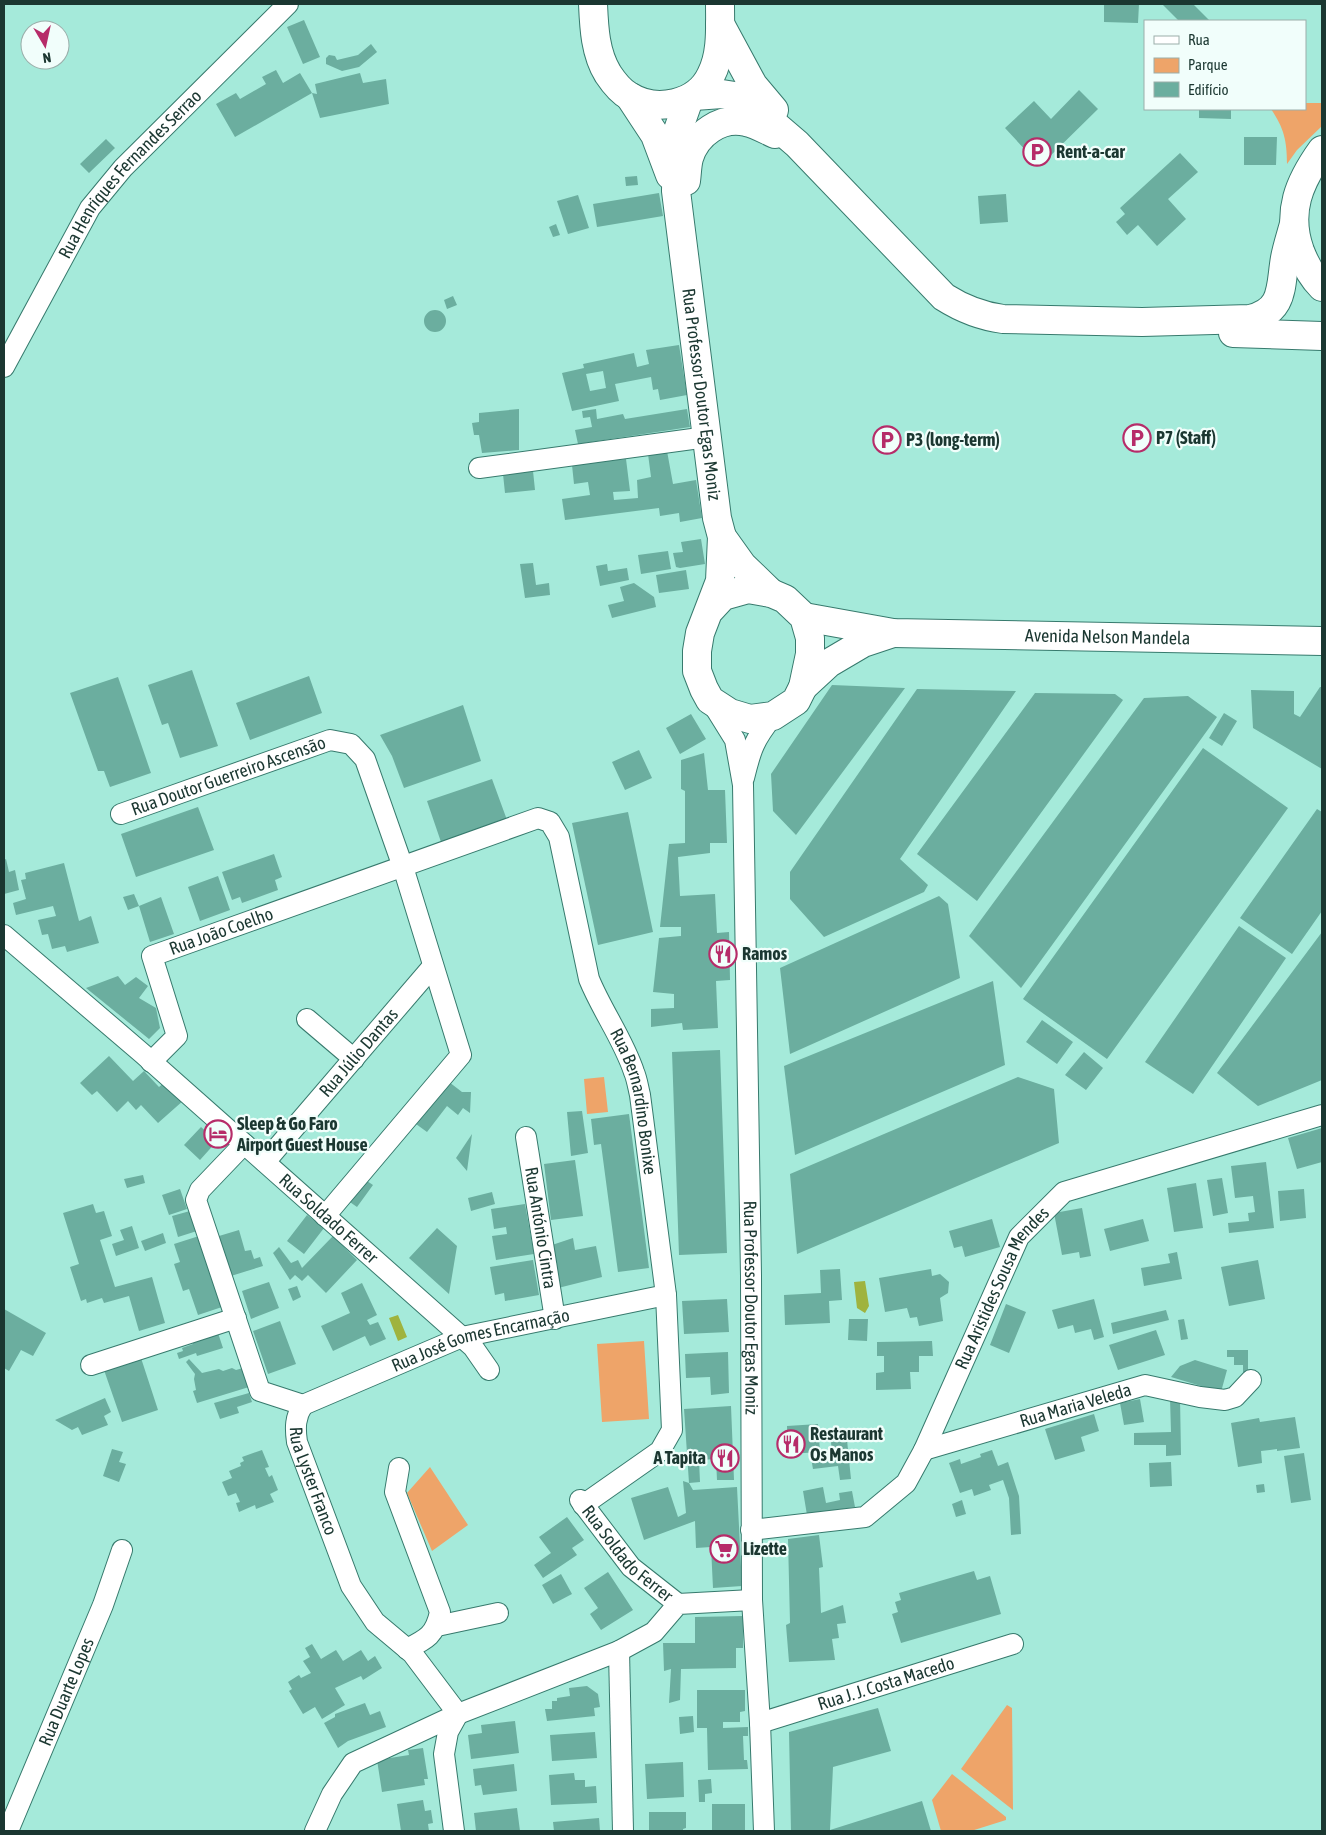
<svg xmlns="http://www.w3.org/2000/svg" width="1326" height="1835" font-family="'Asap Condensed',sans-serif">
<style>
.green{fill:#eea469}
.water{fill:#9fb33e}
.building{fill:#6bae9f;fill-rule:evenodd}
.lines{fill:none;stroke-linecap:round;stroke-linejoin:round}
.street-casing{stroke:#377a6d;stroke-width:22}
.secondary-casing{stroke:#377a6d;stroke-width:30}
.street{stroke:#fff;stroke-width:20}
.secondary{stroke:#fff;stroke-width:28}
.labels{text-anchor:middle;stroke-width:4.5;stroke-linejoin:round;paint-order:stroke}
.poi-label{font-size:18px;font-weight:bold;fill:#1b3731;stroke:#f1fefb;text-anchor:start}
.street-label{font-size:18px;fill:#1b3731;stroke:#f1fefb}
</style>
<rect width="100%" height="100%" fill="#a5eada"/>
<path class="green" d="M1305 103H1322V126L1297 150 1287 164C1287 141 1284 128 1271 109H1305Z
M604 1077 608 1112 587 1114 584 1079Z
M644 1341 649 1419 602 1422 597 1344Z
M430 1467 468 1525 432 1551 407 1493Z
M1007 1705 1012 1708 1013 1810 961 1769Z
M952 1774 1006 1817V1820L971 1831H941L932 1800Z"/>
<path class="water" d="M865 1281 869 1306 865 1313 857 1308 854 1282Z
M398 1315 407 1337 398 1341 389 1318Z"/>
<path class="building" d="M1104 4H1139L1138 23 1104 22Z
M1162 4H1193L1210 21H1179Z
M304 20 320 57 303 64 287 27Z
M371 44 377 52 359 67 342 71 326 64V58L329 55 335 56 337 60 358 55Z
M276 70 283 83 300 73 312 93 235 137 216 104 236 93 240 99 266 84 262 77Z
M360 73 363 83 386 79 389 104 320 118 312 93 317 94 315 84Z
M1079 90 1098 109 1040 166 1005 128 1034 101 1051 119Z
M1199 109H1231V119L1199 118Z
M1244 137H1277L1276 165H1244Z
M106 139 115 148 89 173 80 164Z
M1180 153 1198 172 1168 199 1186 219 1157 246 1138 225 1127 235 1116 222 1125 214 1120 208Z
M637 176 638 185 626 186 625 177Z
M659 193 663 216 597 227 593 204Z
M1006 194 1008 222 980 224 978 196Z
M578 195 589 228 568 234 557 201Z
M556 224 560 235 553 237 549 227Z
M453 296 457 305 447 309 444 300Z
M424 321a11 11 0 1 1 22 0a11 11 0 1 1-22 0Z
M679 345 687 395 660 400 658 389 653 390 651 377 615 384 619 401 572 411 562 373 584 368 583 364 634 353 637 367 649 364 646 350ZM603 371 606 388 590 391 586 374Z
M519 409V450L482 453 479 435H474L472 423 479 422V413Z
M596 409 597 419 623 414 625 419 687 409 690 427 578 444 575 430 592 427 590 417 583 418 582 411Z
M667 451 673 484 696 480 702 518 680 522 679 513 660 516 659 508 565 520 562 499 590 495 588 482 574 484 572 465 626 459 630 491 613 492 614 500 638 498 637 480 651 477 648 454Z
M533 471 535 490 505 493 503 474Z
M701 539 705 564 680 568 676 567 673 553 683 552 681 542Z
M668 551 671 569 641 574 638 555Z
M533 563 536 585 549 583 550 595 525 598 520 564Z
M607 564 608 571 627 568 629 580 600 586 596 566Z
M686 570 689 589 659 593 656 575Z
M634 583 654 597 656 607 612 618 608 605 624 601 620 587Z
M192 670 218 746 180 758 168 723 162 725 148 685Z
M309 676 322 713 250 740 236 703Z
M118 677 151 773 110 787 104 771H98L70 693Z
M832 685 905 688 796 835 773 811 771 774Z
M1320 687H1322V769L1253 728 1251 690 1294 691V714L1300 717Z
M917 689 1016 691 900 859 928 885 924 892 824 937 790 899V872Z
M1035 693 1115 694 1123 700 977 901 917 854Z
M1188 696 1217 717 1021 988 969 936 1144 698Z
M463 705 481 761 404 788 392 756 380 735Z
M1224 713 1237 721 1222 746 1209 738Z
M691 714 706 739 680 754 666 728Z
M1203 748 1288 808 1107 1059 1023 999Z
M639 750 652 778 625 790 612 762Z
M704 753 708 790H725L727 843H710V853L678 857 680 896 715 894 717 933 729 932 730 980 716 981 718 1028 683 1030 682 1023 651 1027V1009L674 1008V994L653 992 659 938 681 936V927H660L669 844 685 843V791L681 789V760Z
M492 779 507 820 441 842 427 801Z
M198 807 214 850 136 877 121 834Z
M1317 809 1322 812V911L1292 954 1240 918Z
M628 812 653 932 598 945 572 823Z
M274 854 282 877 275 880 278 890 242 903 240 897 232 900 222 872Z
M6 859 9 872 15 870 19 890 4 894V860Z
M64 863 79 921 91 916 99 943 67 952 65 946 52 949 48 934 42 935 38 920 56 916 53 906 16 915 13 903 26 899 21 880 26 879 25 873Z
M218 876 230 910 200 921 188 887Z
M134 894 139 906 128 910 123 897Z
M939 896 948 904 960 978 790 1054 780 968Z
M161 897 174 934 150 942 139 906Z
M1239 926 1286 958 1193 1094 1145 1062Z
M1322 932V1080L1258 1106 1217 1073Z
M118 976 125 985 136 977 148 986 139 998 156 1008 160 1028 149 1039 86 988Z
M993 981 1005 1065 795 1155 784 1066Z
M1042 1020 1073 1042 1057 1064 1026 1042Z
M720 1050 727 1253 679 1255 672 1052Z
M1084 1052 1103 1068 1086 1090 1065 1075Z
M109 1056 133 1081 144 1071 159 1087 166 1081 184 1100 158 1123 141 1105 136 1110 128 1101 117 1112 97 1091 92 1095 80 1083Z
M1018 1077 1054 1089 1059 1143 797 1254 790 1174Z
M449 1082 462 1092H471L470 1113 463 1108 458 1115 447 1106 427 1132 416 1124Z
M582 1111 588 1153 571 1156 567 1112Z
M629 1114 649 1268 618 1272 601 1144 594 1145 591 1119Z
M201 1127 217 1141 200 1160 184 1145Z
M1322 1128V1162L1297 1169 1288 1138Z
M472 1134 467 1171 456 1158Z
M575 1160 583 1216 551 1220 544 1164Z
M1266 1162 1274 1228 1229 1233 1228 1223 1249 1221 1248 1213 1255 1212 1253 1196 1235 1198 1231 1166Z
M143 1175 145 1183 127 1188 124 1179Z
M1222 1178 1228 1213 1213 1216 1207 1180Z
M364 1179 373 1185 357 1207 347 1200Z
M1196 1183 1203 1228 1174 1232 1167 1188Z
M180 1189 187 1209 169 1215 162 1195Z
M1304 1189 1306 1218 1280 1221 1278 1191Z
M492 1192 495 1204 471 1211 468 1198Z
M93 1204 96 1213 104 1211 112 1236 100 1240 115 1287 152 1277 165 1323 139 1331 129 1296 104 1303 102 1298 87 1303 86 1299 81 1301 70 1267 79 1264 63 1213Z
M525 1204 534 1254 496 1260 492 1236 507 1234 506 1227 494 1229 491 1209Z
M1082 1208 1091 1256 1080 1258 1079 1252 1062 1255 1054 1213Z
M190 1211 197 1231 178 1237 172 1216Z
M307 1215 324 1228 304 1254 287 1241Z
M992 1219 1000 1247 965 1257 962 1246 954 1248 949 1231Z
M1143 1219 1149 1241 1110 1251 1104 1229Z
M132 1226 139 1248 116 1256 112 1244 124 1240 120 1230Z
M437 1228 457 1246 449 1294 409 1258Z
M239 1230 245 1251 251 1250 254 1259 260 1257 263 1266 231 1276 219 1236Z
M163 1233 166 1243 145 1251 141 1241Z
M199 1236 222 1307 198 1315 189 1289 183 1291 174 1264 180 1262 174 1244Z
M333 1236 357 1260 326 1293 308 1275 302 1281 295 1275 290 1280 273 1253 279 1247 291 1263 298 1260 302 1268Z
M573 1238 575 1250 596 1246 602 1277 558 1288 552 1245Z
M1177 1252 1182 1279 1144 1286 1141 1268 1170 1263 1168 1254Z
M533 1260 539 1295 505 1301 504 1293 495 1295 490 1267Z
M1258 1260 1265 1299 1229 1306 1221 1267Z
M840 1269 842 1300 829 1301 830 1323 785 1325 784 1295 821 1293 820 1270Z
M931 1269 932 1276 940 1274 949 1282 948 1293 940 1298 943 1321 919 1326 917 1317 910 1318 907 1308 885 1312 879 1278Z
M269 1282 279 1308 251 1319 242 1291Z
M362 1283 377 1315 367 1320 370 1325 378 1322 386 1339 370 1346 365 1336 333 1351 321 1326 350 1313 341 1293Z
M297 1286 301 1297 293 1301 288 1289Z
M727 1299 729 1332 684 1334 682 1301Z
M1094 1299 1104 1337 1094 1340 1091 1329 1075 1333 1073 1325 1058 1329 1052 1310Z
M1006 1304 1026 1312 1009 1353 990 1345Z
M4 1309 46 1333 33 1356 21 1350 9 1371 4 1368Z
M1166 1310 1169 1320 1113 1334 1111 1323Z
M849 1319H868L867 1341 848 1340Z
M1184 1319 1188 1339 1181 1340 1178 1320Z
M280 1321 296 1364 268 1374 253 1331Z
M1156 1330 1165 1355 1118 1370 1109 1345Z
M218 1333 223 1348 197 1356 196 1353 179 1359 177 1353 183 1351 182 1348 193 1344 192 1341Z
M932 1341 933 1356H919V1372H910L911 1389 876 1390V1373L884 1372V1356H877V1342Z
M1227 1350H1248V1372H1243V1365H1234V1357H1227Z
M728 1352 729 1393 711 1395 710 1377 686 1378 685 1354Z
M141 1358 158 1410 122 1422 104 1370Z
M189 1359 202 1373 219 1369 223 1371 232 1368 236 1370 243 1368 249 1387 197 1403 193 1391 196 1390 194 1379 195 1374 186 1362Z
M1195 1360 1227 1370 1221 1392 1171 1377 1180 1366Z
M249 1393 252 1402 237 1407 239 1413 220 1419 214 1403Z
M1180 1397 1181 1455 1166 1456V1445H1134V1433L1171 1432 1170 1398Z
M105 1398 111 1412 104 1416 108 1425 82 1435 78 1427 72 1430 55 1420Z
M1140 1399 1144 1422 1124 1425 1120 1403Z
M731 1406 734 1480H717L716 1459 699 1460 700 1482 689 1483 693 1490 737 1487 742 1586 713 1588 711 1547 696 1548 695 1521 644 1540 631 1498 668 1487 678 1517 686 1513 683 1481 689 1483 684 1409Z
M1094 1414 1099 1431 1081 1437 1085 1451 1055 1460 1045 1429Z
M1295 1417 1300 1448 1277 1451V1449L1261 1451 1262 1463 1238 1467 1231 1423 1259 1418 1260 1422Z
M818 1424 820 1452 788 1454 787 1426Z
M847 1440 851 1479 840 1480 838 1466 813 1469 811 1458 832 1456 831 1442Z
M112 1449 123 1452 119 1462 126 1464 119 1482 103 1476Z
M262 1450 269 1467 265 1468 269 1477 272 1475 278 1490 270 1494 274 1502 256 1509 255 1505 239 1512 236 1503 240 1502 236 1493 228 1496 222 1482 232 1478 229 1471 241 1466 240 1463 244 1461 242 1457Z
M992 1450 998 1466 1008 1462 1019 1496 1021 1534 1011 1535 1009 1498 1003 1480 989 1485 991 1490 974 1496 972 1489 960 1493 949 1463 960 1459 961 1464 981 1457 980 1454Z
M1304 1453 1311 1500 1291 1503 1284 1456Z
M1171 1462 1172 1486 1150 1487 1149 1463Z
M1264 1484 1265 1492 1257 1493 1256 1485Z
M823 1487 826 1503 840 1500 839 1493 852 1491 855 1507 807 1515 803 1491Z
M962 1500 966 1514 956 1517 952 1504Z
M567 1517 584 1540 572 1548 577 1555 543 1578 534 1565 551 1553 539 1537Z
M819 1535 823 1567 819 1568 821 1613 843 1605 846 1623 837 1624 839 1638 832 1639 835 1660 789 1662 786 1625 790 1623 788 1539Z
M974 1571 977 1580 990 1576 1001 1614 901 1643 892 1614 898 1612 895 1602 901 1600 899 1593Z
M608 1572 633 1610 601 1630 590 1614 598 1608 584 1588Z
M561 1574 572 1594 553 1604 542 1585Z
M743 1616V1648H736V1668L681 1669 680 1700 669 1703 671 1669 664 1671 663 1643H695V1617Z
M312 1644 321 1659 336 1650 343 1661 361 1650 368 1661 375 1656 382 1668 363 1680 361 1676 335 1688 345 1705 322 1719 315 1707 303 1714 289 1691 292 1689 288 1682 299 1675 301 1678 311 1673 303 1661 310 1657 305 1648Z
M587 1686 598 1694 600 1707 594 1708 595 1716 547 1721 545 1709H552V1701H557V1698L570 1696 569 1688Z
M697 1690H745V1711L740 1712V1722H723V1728L748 1727V1736H743L744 1760H747L748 1769 708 1770 707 1728H697Z
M365 1703 370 1715 380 1711 386 1727 348 1741 338 1748 324 1723 335 1717V1714Z
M878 1708 891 1751 833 1767 830 1830 922 1801 931 1831H791L789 1732Z
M693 1716 694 1732 680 1734 679 1717Z
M515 1721 519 1753 471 1759 468 1735 482 1733 481 1725Z
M595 1732 597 1758 552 1761 550 1735Z
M423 1748 428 1779H424L425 1785 382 1792 377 1760 409 1755 408 1750Z
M683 1762 684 1797 647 1799 645 1764Z
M514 1764 517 1791 483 1795 481 1785 475 1786 473 1769Z
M574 1773 575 1780H585V1787L596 1786 597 1803 551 1805 549 1775Z
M711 1779 712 1793 705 1794V1802H699L698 1780Z
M423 1800 425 1811 431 1810 433 1823 428 1824 429 1831H401L397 1804Z
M712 1804H745V1831H712Z
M517 1808 520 1831H476L474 1813Z
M649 1812H686V1828L683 1829V1831H649Z
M599 1818 600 1831H554L553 1822Z"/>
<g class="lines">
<g class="street-casing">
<g id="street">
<path id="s1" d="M4 367 90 208 123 168 288 4"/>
<path d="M479 468 707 437"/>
<path id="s2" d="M712 703 735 740 743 785 751 1276 752 1600 760 1723 764 1831"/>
<path d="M744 778C751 749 754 740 773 716"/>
<path id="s3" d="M121 814 330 740 351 744 365 759 403 867 461 1055 325 1216"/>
<path id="s4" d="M4 935 143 1054 473 1347 489 1370"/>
<path d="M307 1019 354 1059"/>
<path id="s5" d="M151 1062 177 1036 152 956 538 818 550 822 559 837 589 979C602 1011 623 1039 634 1072 637 1079 638 1087 640 1095L666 1295 672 1430 660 1451 583 1505"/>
<path id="s6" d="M526 1137 555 1319"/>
<path d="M244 1144 200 1190 196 1200 260 1391 303 1405"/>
<path id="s7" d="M265 1162 433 966"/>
<path d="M91 1365 236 1318"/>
<path id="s8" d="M303 1405 462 1337 666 1295"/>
<path id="s9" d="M303 1405C295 1417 295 1428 297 1442L351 1586 375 1622 412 1653 458 1714"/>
<path id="s10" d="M924 1450 1145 1385 1200 1397 1225 1400 1235 1397 1251 1380"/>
<path d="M399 1468 395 1492 440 1612C435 1635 427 1639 407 1649"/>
<path id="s11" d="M580 1500 631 1567 678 1604"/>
<path id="s12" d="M751 1530 865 1517 906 1483 924 1450 1019 1237 1064 1192 1322 1115"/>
<path d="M437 1626 498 1613"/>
<path d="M619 1651 623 1831"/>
<path id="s13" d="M760 1723 1013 1644"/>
<path id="s14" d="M8 1831 103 1605 122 1550"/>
<path d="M315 1831 332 1794 353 1763 458 1714 619 1651 654 1632 678 1604 752 1600"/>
<path d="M454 1831 444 1754 448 1732 458 1714"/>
</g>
</g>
<g class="secondary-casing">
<g id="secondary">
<path d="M593 4C594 27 595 53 608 74 614 83 620 91 629 96 656 113 697 105 711 75 722 54 720 27 720 4"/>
<path d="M720 24 753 85 774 110"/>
<path d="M694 96 722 94 741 97 755 108 797 144 944 297C963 309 980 316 1003 319L1142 322 1250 319C1285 311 1280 286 1285 258 1287 247 1291 235 1294 224"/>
<path d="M630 97 655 135 670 175"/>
<path id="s15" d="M689 99 677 133 676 191 717 518 722 537 720 581 700 633 697 651V671L704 689 710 700 730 713 750 719 773 716 796 701 803 687 810 654V638L804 617 785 599 771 593 748 589 723 596 710 610"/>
<path d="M1322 150C1299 182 1286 212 1300 251 1305 264 1312 277 1322 287"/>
<path d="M686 181C687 174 687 165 689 158 696 134 721 116 746 122 756 124 766 130 775 134"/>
<path d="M1233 333 1322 336"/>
<path d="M722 537 742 565 771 593"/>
<path id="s16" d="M804 617 893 633 1322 641"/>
<path d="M803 687 829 663 863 643 893 633"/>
</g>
</g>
<use href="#street" class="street"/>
<use href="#secondary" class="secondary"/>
</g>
<defs>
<g id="parking-ring" transform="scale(1.4375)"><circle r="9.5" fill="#f1fefb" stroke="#b62c69" stroke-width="1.5"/><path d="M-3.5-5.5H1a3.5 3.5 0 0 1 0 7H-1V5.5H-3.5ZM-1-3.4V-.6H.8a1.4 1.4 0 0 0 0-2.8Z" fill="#b62c69"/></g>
<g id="restaurant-ring" transform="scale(1.4375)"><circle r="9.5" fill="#f1fefb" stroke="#b62c69" stroke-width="1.5"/><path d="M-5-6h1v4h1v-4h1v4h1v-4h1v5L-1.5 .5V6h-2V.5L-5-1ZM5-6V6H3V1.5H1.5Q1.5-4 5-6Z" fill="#b62c69"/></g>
<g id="hotel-ring" transform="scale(1.4375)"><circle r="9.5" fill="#f1fefb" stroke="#b62c69" stroke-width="1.5"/><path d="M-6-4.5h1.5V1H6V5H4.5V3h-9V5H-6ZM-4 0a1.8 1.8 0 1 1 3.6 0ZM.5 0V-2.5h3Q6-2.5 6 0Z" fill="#b62c69"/></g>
<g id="supermarket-ring" transform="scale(1.4375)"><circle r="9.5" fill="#f1fefb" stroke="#b62c69" stroke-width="1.5"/><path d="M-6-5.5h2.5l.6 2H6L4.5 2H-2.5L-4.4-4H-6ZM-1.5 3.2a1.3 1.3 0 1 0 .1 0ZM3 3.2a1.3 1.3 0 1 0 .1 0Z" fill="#b62c69"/></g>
</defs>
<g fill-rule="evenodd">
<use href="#parking-ring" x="1037" y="152"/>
<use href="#parking-ring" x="1137" y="438"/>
<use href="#parking-ring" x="887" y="440"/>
<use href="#restaurant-ring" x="723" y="954"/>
<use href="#hotel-ring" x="218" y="1134"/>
<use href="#restaurant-ring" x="791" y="1444"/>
<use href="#restaurant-ring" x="725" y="1458"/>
<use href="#supermarket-ring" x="724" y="1549"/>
</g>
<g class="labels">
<g class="poi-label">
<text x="1056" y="158">Rent-a-car</text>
<text x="1156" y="444">P7 (Staff)</text>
<text x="906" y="446">P3 (long-term)</text>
<text x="742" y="960">Ramos</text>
<text x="237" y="1130">Sleep &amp; Go Faro<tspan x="237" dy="21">Airport Guest House</tspan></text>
<text x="810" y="1440">Restaurant<tspan x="810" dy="21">Os Manos</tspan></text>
<text x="706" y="1464" text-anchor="end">A Tapita</text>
<text x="743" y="1555">Lizette</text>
</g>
<g class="street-label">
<text dy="6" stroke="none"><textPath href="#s1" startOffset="232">Rua Henriques Fernandes Serrao</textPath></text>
<text dy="6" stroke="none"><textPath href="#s15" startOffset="299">Rua Professor Doutor Egas Moniz</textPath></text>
<text dy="6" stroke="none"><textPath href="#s16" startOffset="305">Avenida Nelson Mandela</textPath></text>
<text dy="6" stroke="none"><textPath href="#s3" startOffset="114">Rua Doutor Guerreiro Ascensão</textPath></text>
<text dy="6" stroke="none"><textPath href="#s5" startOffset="194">Rua João Coelho</textPath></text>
<text dy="6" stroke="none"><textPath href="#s7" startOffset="144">Rua Júlio Dantas</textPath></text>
<text dy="6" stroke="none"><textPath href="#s5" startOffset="838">Rua Bernardino Bonixe</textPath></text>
<text dy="6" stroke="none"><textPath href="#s4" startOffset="431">Rua Soldado Ferrer</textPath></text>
<text dy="6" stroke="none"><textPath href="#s6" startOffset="92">Rua António Cintra</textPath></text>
<text dy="6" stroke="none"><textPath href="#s12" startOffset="386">Rua Aristides Sousa Mendes</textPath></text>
<text dy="6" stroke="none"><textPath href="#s2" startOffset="612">Rua Professor Doutor Egas Moniz</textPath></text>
<text dy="6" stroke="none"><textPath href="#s8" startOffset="190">Rua José Gomes Encarnação</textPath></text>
<text dy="6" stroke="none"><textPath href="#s10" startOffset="158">Rua Maria Veleda</textPath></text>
<text dy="6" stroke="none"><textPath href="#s9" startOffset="80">Rua Lyster Franco</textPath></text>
<text dy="6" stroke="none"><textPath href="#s11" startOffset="72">Rua Soldado Ferrer</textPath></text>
<text dy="6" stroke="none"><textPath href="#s13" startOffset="132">Rua J. J. Costa Macedo</textPath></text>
<text dy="6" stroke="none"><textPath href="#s14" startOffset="151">Rua Duarte Lopes</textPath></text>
</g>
</g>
<rect width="1326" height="1835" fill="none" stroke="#1b3731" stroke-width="10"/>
<rect x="1144" y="20" width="162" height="90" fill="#f1fefb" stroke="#9baeaa"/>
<rect x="1154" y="36" width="25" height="8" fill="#ffffff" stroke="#9baeaa"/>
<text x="1188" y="45" font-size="15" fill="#1b3731">Rua</text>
<rect x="1154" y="58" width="25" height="15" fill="#eea469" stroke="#9baeaa"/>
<text x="1188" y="70" font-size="15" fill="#1b3731">Parque</text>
<rect x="1154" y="82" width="25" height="15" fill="#6bae9f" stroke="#9baeaa"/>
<text x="1188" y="95" font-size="15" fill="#1b3731">Edifício</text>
<g transform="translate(45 45) rotate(171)"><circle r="24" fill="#f1fefb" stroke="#9baeaa"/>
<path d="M0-4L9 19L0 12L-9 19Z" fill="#b62c69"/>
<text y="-8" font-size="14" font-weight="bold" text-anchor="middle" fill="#1b3731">N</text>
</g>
</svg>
